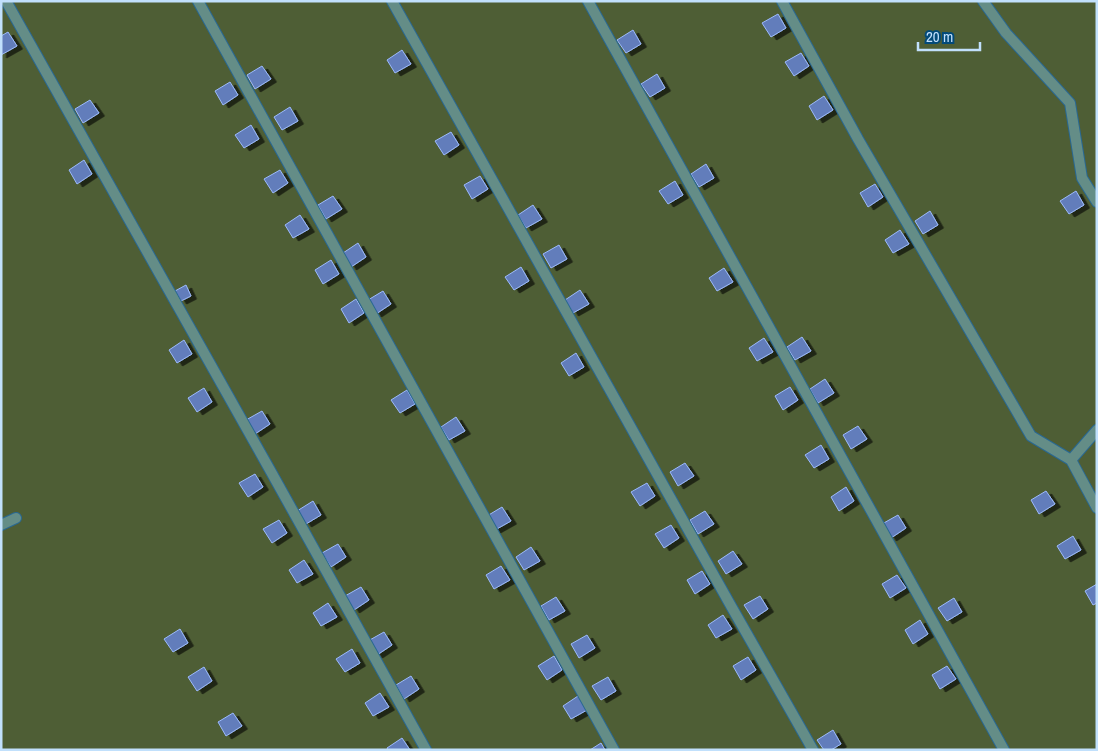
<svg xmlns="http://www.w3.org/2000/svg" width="1098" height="751" font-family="'Archivo Narrow',sans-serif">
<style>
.green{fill:#4e5e35}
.building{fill:#627dbb;stroke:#9cbafc;filter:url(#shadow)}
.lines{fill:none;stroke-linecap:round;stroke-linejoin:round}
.service-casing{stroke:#296893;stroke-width:12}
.service{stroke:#648d87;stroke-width:10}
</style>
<defs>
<filter id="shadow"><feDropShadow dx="5.5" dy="3" stdDeviation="0" flood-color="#0009"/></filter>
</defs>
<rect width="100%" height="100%" fill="#034a79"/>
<path class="green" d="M1 1H1097V750H1Z"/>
<path class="building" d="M778 14 786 28 771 37 762 23Z
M633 30 641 44 626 53 617 40Z
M8 32 17 46 1 55V36Z
M402 50 411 64 395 73 387 60Z
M801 53 809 66 794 76 785 62Z
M262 66 271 79 255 89 247 75Z
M657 74 665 88 650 97 641 84Z
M230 82 238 95 223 105 215 91Z
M824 96 833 110 817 120 809 106Z
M90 100 99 113 83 123 75 109Z
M290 107 298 121 282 130 274 117Z
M251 125 259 139 244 148 235 135Z
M451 132 459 145 444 155 435 141Z
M84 160 92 174 77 184 69 170Z
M706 164 714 178 699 187 691 174Z
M280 170 288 183 273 193 264 179Z
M480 176 488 189 472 199 464 185Z
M675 181 683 195 668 204 659 191Z
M875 184 883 197 868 207 860 193Z
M1076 191 1084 205 1069 214 1060 201Z
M333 196 342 209 326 219 318 205Z
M533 205 542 219 526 228 518 215Z
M930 211 938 225 923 234 915 221Z
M300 215 309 229 293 238 285 225Z
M900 230 909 244 893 253 885 240Z
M358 243 366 257 351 267 343 253Z
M559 245 567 259 551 268 543 254Z
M331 260 339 274 323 284 315 270Z
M521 267 529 281 514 290 505 277Z
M724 268 733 282 717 291 709 278Z
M186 285 191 296 181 301 175 291Z
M580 290 589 304 573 313 565 300Z
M383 291 391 304 376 314 368 300Z
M356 299 364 313 349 323 341 309Z
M802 337 811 351 795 360 787 347Z
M764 338 773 352 757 361 749 348Z
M184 340 192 354 177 363 169 350Z
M576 353 584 367 569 376 561 363Z
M825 379 834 393 818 403 810 389Z
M790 387 798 400 783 410 775 396Z
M204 388 212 402 197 412 188 398Z
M407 390 415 404 400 413 391 400Z
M262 411 270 424 255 434 246 420Z
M456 417 465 431 449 440 441 427Z
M858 426 867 439 851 449 843 435Z
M821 445 829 459 814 468 805 455Z
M685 463 694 476 678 486 670 472Z
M255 474 263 487 248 497 239 483Z
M647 483 655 496 640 506 631 492Z
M846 487 854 501 839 511 831 497Z
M1046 491 1055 504 1039 514 1031 500Z
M313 501 321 515 306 524 297 511Z
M502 507 511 521 495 530 487 516Z
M705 511 714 524 698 534 690 520Z
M898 515 906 528 891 538 882 524Z
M279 520 287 533 272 543 263 529Z
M671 525 679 538 664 548 655 534Z
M1073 536 1081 550 1065 559 1057 546Z
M338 544 346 557 331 567 322 553Z
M531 547 540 561 524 570 516 557Z
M733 551 742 564 726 574 718 561Z
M304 560 313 574 297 583 289 570Z
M501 566 510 580 494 589 486 575Z
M702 571 710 584 695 594 687 580Z
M897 575 906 588 890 598 882 584Z
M1097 584V603L1093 605 1085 591Z
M361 587 369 600 354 610 345 596Z
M760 596 768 609 753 619 744 605Z
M556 597 565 611 549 620 541 606Z
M954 598 962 612 947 621 938 608Z
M328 603 337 617 321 626 313 613Z
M723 615 732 629 716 638 708 625Z
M920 620 928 634 913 644 905 630Z
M180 629 188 643 173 652 164 639Z
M384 632 392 645 377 655 368 641Z
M587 635 595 648 579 658 571 644Z
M352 649 360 663 345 672 336 659Z
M554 656 562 670 547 680 538 666Z
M748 657 756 670 741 680 733 666Z
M947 666 956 679 940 689 932 675Z
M204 667 212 681 197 691 188 677Z
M411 676 419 689 404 699 396 685Z
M608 677 616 691 601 700 592 686Z
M380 693 389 707 373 716 365 703Z
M578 696 587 710 571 719 563 706Z
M233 713 242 726 226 736 218 722Z
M833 730 841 744 831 750H824L817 740Z
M402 738 410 750H388L387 748Z
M601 743 605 750H590Z"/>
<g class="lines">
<g class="service-casing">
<path id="service" d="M6 1 270 470 426 750
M198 1 614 750
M392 1 731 606 813 750
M588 1 1004 750
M782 1 858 139 1031 436 1071 460
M983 1 1006 33 1070 103 1082 178 1097 202
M1097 430 1071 460 1097 508
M1 525 16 518"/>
</g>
<use href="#service" class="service"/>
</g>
<rect width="1098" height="751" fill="none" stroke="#c1e0fc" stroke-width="5"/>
<path d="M918 42v8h62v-8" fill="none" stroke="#c1e0fc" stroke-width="2.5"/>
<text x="926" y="42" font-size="15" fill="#c1e0fc" stroke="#034a79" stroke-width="4" paint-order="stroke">20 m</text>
</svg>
